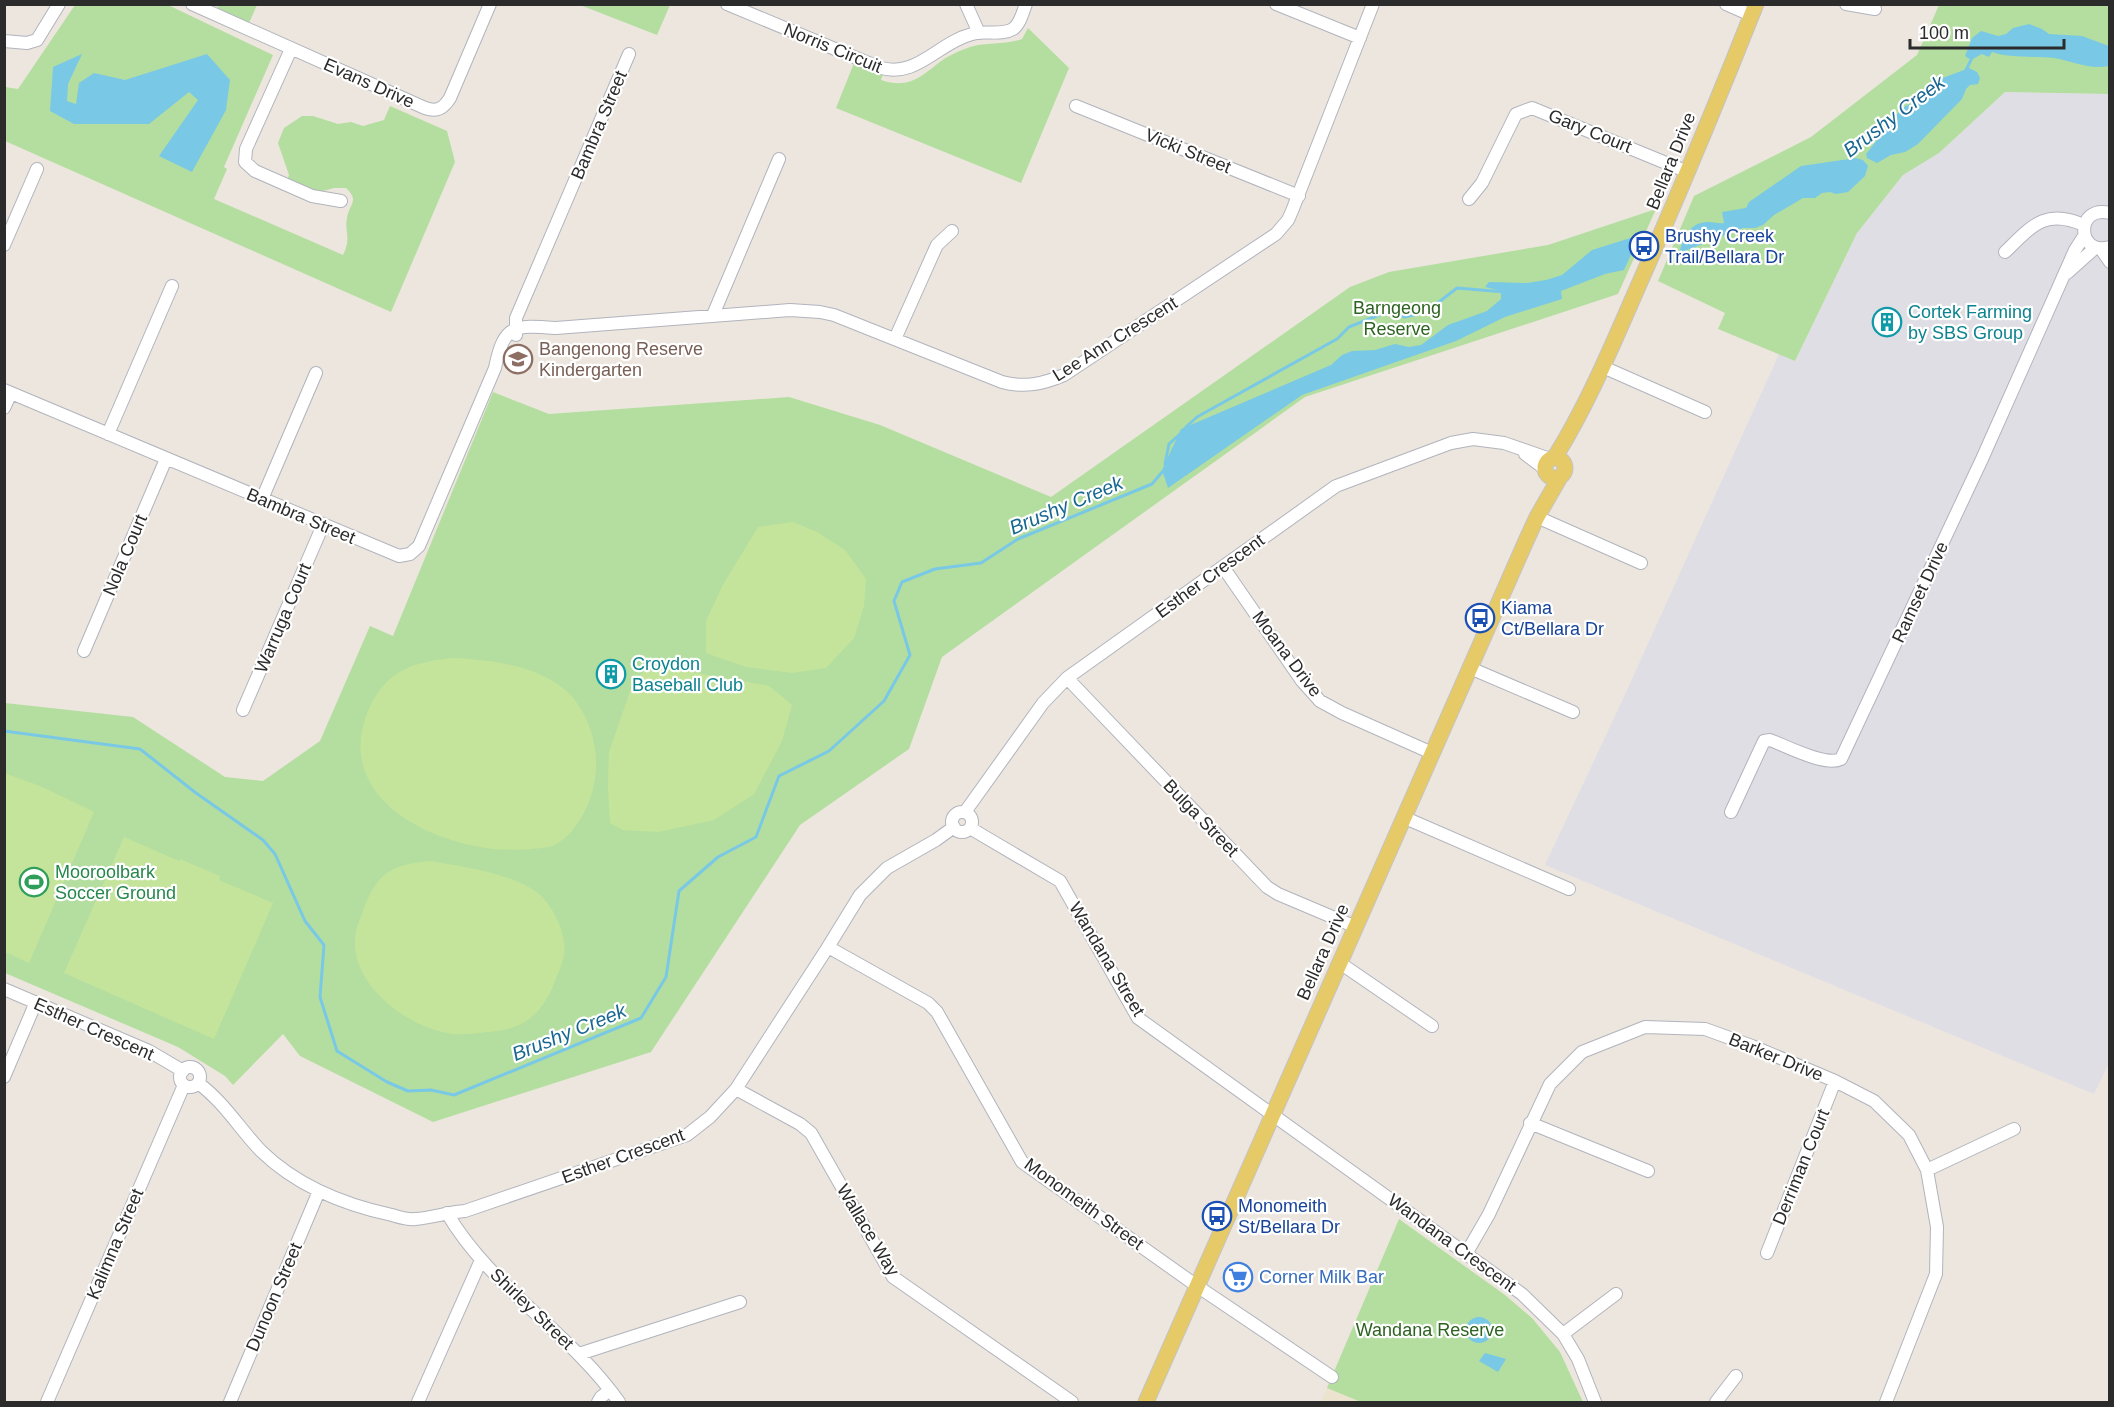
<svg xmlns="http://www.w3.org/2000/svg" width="2114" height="1407" font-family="Arial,sans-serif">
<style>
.industrial{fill:#e0dee5}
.education{fill:#ece3cf}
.green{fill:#b4de9f}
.pitch{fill:#c5e49b}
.water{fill:#79c8e6}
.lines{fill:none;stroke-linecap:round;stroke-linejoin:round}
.stream{stroke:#79c8e6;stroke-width:3}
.minor-casing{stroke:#b1b4bd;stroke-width:14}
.major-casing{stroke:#c4c4c4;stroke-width:17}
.minor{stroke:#fff;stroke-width:12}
.major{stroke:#e6ca68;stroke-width:15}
.labels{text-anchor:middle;stroke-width:4.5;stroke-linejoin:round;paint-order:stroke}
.street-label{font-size:18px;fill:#2b2b2b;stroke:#fff}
.transit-label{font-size:18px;fill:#164399;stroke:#fff;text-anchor:start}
.park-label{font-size:18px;fill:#2d6320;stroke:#fff}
.culture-label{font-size:18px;fill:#0d838f;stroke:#fff;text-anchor:start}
.education-label{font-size:18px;fill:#785e54;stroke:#fff;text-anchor:start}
.leisure-label{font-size:18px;fill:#27864d;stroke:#fff;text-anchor:start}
.shop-label{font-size:18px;fill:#366cbe;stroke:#fff;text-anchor:start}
.water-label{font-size:20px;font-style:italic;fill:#186792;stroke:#fff}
</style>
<rect width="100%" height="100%" fill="#ece6de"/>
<path class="industrial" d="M2005 92 2109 94 2110 1061 2094 1094 1545 865 1623 699 1779 354 1795 361 1857 233 1903 175 1939 153Z"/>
<path class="education" d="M1327 1388 1361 1402H1321Z"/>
<path class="green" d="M75 5H168L273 55 224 167 227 169 214 199 343 255C352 236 344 233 347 218 349 204 360 201 346 188H334L319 192 287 180 289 175 278 143 284 128 302 116H313L338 124 351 122 363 126 384 120 390 106 447 131 455 162 391 312 5 141V87L18 89Z
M216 5H257L249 23 220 10Z
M580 5H670L657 35Z
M1939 5H2109V94L2005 92 1939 153 1903 175 1857 233 1795 361 1718 329 1725 313 1658 281 1694 196 1811 137 1917 55Z
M1028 28 1069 68 1021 183 836 108 854 63 883 74 881 80C911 90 922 75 944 59 952 54 961 50 970 47 987 42 1005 45 1022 39Z
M1656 209 1618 294 1305 397 942 657 909 749 800 825 651 1052 433 1122 300 1056 283 1034 233 1085 225 1076 178 1047 5 973V703L133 717 225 777 263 781 320 741 370 626 393 636 493 392 549 414 789 397 880 425 1051 497 1350 287 1389 272 1548 245Z
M1399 1219 1505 1295 1532 1318 1560 1352 1583 1402H1361L1327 1388Z"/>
<path class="pitch" d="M793 522 817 532 845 550 866 579 864 606 854 638 826 668 792 673 746 667 706 653V621L723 585 758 527Z
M453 658C492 660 547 666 574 699 601 734 603 781 581 818 574 829 565 841 552 846 546 848 537 848 530 849 452 857 327 805 369 709 386 670 414 662 453 658Z
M652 667 680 670 769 686 792 705 782 741 754 794 714 820 658 832 623 830 610 823 608 789 609 752 632 686 642 673Z
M4 773 40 786 94 812 29 963 5 952Z
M124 837 179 861 180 859 220 876 219 880 273 903 214 1039 64 973Z
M430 861C460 866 514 874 538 893 553 906 567 934 564 954 563 961 560 969 557 976 547 1003 534 1024 503 1030 487 1032 469 1035 453 1034 409 1029 346 983 356 932 357 925 361 918 363 911 377 873 390 865 430 861Z"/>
<path class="water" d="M2029 24 2042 29 2049 34 2082 36 2109 46V66C2089 70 2073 61 2054 58 2037 56 2007 58 1992 52L1989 57 1982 54 1971 60 1965 56 1972 38 1981 31 1998 36 2006 34 2013 28Z
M82 54 68 84 67 101 76 104 79 83 94 73 125 80 207 54 230 80 226 110 192 172 159 156 198 100 189 92 149 124H74L50 111 53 67Z
M1967 67 1977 72 1980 78 1978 84 1970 85 1966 89 1962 99 1918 144 1905 152 1891 155 1877 163 1867 158 1866 154 1902 108 1914 102 1937 80 1964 70Z
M1856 158 1863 160 1868 166 1865 176 1848 192 1836 194 1830 192 1822 193 1815 198H1803L1774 215 1763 225 1755 228H1743L1682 252 1680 251C1683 236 1692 221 1709 222 1714 222 1719 224 1724 223L1722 212 1746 208 1749 202 1801 166Z
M1640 235 1624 270 1605 274 1561 291 1562 299 1505 317 1456 341 1302 395 1168 488 1162 470 1181 429 1331 365 1342 355 1352 351 1375 350 1395 344 1409 347 1421 345 1448 325 1487 311 1501 299V291L1485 287 1489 282 1527 283 1546 280 1562 275 1592 250Z
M1466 1330a13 13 0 1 1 26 0a13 13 0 1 1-26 0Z
M1485 1353 1506 1359 1498 1372 1479 1361Z"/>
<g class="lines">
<path class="stream" d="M1966 70 1972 58
M1186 427 1197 417 1337 339 1349 327 1384 313 1405 317 1426 312 1457 288 1505 292
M1165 464 1169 444 1180 434
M4 731 140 749 196 793 263 840 275 854 305 921 324 945 320 997 337 1051 387 1082 408 1091 431 1090 454 1095 641 1018 666 977 679 891 718 857 756 837 779 776 829 751 884 701 910 655 894 601 902 582 935 569 981 563 1018 539 1152 484 1163 471"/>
<g class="minor-casing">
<path id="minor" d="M192 4 425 108C437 112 443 109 450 98L490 4
M727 4 878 67C916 80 937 43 972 34 985 30 1001 36 1013 29 1020 24 1023 12 1026 4
M966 4 979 33
M1276 4 1360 38
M1726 4 1751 15
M1846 4 1875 9
M4 41 27 43 37 40 59 4
M291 49 246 149 245 162 255 171 312 196 341 201
M1076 106 1299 196
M1469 199 1482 183 1516 114 1532 108 1688 172
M2110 213C2075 204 2076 257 2110 247
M4 245 37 169
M2101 249 2110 262
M2005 252C2032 226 2045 208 2084 225
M2067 273 2095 248
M713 315 779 159
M516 335V318L629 54
M895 339 932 256 937 245 952 231
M1603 367 1705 412
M4 390 399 556 410 554 419 546 495 368C504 324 514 325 556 328L790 310 820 312 834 315 1002 382C1024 388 1043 384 1064 375L1276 234 1288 220 1292 211 1373 4
M4 408 11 393
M108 434 172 286
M1525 454 1545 469
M262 499 316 373
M1537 517 1641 563
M1223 567 1302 681 1320 701 1342 713 1432 753
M84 651 166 459
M1470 668 1573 712
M1067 678 1267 887 1278 894 1356 927
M243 710 323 525
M965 812 1043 703 1067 678 1336 486 1451 443 1473 439 1504 443 1550 459
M1731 812 1764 741 1770 740C1786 746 1826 767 1841 759L1982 459 2075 250 2084 236
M952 822a10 10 0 1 1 20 0a10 10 0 1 1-20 0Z
M1403 817 1569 889
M970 828 1060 881 1138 1018 1522 1294 1563 1334 1578 1359 1595 1402
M828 947 928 1003 937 1012 1022 1162 1197 1286 1332 1377
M1340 963 1432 1026
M4 989 149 1051 183 1071
M180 1077a10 10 0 1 1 20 0a10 10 0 1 1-20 0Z
M4 1077 36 1002
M198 1083C224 1102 239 1128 261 1151 296 1185 345 1205 392 1215 399 1217 408 1220 415 1219 432 1218 448 1212 465 1211L687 1135 710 1117 736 1089 828 947 860 895 887 868 936 840 954 827
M736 1089 800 1124 811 1133 893 1277 1072 1402
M1530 1123 1648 1171
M1927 1170 2014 1129
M447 1213C490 1287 570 1332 619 1402
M1767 1253 1835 1081
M1466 1254 1489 1214 1550 1084 1582 1052 1645 1027 1705 1029 1752 1046 1835 1081 1874 1101 1909 1135 1927 1170 1937 1227 1936 1274 1886 1402
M1563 1334 1616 1294
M579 1354 740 1302
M47 1402 184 1085
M230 1402 319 1191
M418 1402 481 1260
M598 1402 601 1397 610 1390
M1716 1402 1736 1376"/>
</g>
<g class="major-casing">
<path id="major" d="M1555 457C1591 399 1616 336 1644 273 1683 184 1720 95 1756 4
M1545 468a10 10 0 1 1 20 0a10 10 0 1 1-20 0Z
M1146 1402 1526 541 1537 517 1560 477"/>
</g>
<use href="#minor" class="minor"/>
<use href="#major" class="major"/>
</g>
<defs>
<g id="bus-ring" transform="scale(1.5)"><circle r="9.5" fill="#fff" stroke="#1a4fb4" stroke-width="1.5"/><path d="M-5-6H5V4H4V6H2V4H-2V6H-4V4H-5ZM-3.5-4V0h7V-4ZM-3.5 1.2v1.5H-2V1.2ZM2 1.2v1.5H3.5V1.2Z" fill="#1a4fb4"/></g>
<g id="building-ring" transform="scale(1.5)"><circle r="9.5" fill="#fff" stroke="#0f9aa8" stroke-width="1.5"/><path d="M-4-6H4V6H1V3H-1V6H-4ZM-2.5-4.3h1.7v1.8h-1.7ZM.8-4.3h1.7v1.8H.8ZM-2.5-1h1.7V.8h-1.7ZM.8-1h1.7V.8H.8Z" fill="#0f9aa8"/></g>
<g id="school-ring" transform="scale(1.5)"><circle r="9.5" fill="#fff" stroke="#8d6e63" stroke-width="1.5"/><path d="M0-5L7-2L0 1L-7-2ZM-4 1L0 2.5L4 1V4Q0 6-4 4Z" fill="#8d6e63"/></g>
<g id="stadium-ring" transform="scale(1.5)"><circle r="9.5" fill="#fff" stroke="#2e9e5b" stroke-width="1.5"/><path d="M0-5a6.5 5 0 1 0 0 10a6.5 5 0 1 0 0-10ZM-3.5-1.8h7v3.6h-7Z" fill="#2e9e5b"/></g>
<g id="supermarket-ring" transform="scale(1.5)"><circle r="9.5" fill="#fff" stroke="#3f7fe0" stroke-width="1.5"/><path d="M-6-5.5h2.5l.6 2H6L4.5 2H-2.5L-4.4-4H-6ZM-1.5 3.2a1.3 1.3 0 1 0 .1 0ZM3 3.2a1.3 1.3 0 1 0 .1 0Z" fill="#3f7fe0"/></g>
</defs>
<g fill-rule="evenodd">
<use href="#bus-ring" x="1644" y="246"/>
<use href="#building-ring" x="1887" y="322"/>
<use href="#school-ring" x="518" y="359"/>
<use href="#bus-ring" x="1480" y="618"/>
<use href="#building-ring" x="611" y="674"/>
<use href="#stadium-ring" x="34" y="882"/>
<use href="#bus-ring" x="1217" y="1216"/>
<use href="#supermarket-ring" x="1238" y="1277"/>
</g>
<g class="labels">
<g class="street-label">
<text transform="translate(833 48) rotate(22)" y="6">Norris Circuit</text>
<text transform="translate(369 83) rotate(24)" y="6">Evans Drive</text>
<text transform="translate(599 125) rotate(-67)" y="6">Bambra Street</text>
<text transform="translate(1590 131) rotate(22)" y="6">Gary Court</text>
<text transform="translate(1188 151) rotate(22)" y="6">Vicki Street</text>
<text transform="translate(1671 161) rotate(-68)" y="6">Bellara Drive</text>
<text transform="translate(1115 339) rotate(-32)" y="6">Lee Ann Crescent</text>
<text transform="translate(301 516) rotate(23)" y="6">Bambra Street</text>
<text transform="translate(125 555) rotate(-67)" y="6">Nola Court</text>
<text transform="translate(1210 576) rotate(-36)" y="6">Esther Crescent</text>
<text transform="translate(1920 592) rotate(-65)" y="6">Ramset Drive</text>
<text transform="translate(283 618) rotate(-67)" y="6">Warruga Court</text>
<text transform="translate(1287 654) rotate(53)" y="6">Moana Drive</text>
<text transform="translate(1201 818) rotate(46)" y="6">Bulga Street</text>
<text transform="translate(1323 952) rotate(-66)" y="6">Bellara Drive</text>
<text transform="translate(1107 959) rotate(59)" y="6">Wandana Street</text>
<text transform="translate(94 1029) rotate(24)" y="6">Esther Crescent</text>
<text transform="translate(1776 1057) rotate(22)" y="6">Barker Drive</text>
<text transform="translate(623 1156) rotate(-20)" y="6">Esther Crescent</text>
<text transform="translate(1801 1167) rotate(-68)" y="6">Derriman Court</text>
<text transform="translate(1084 1204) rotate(36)" y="6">Monomeith Street</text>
<text transform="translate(868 1230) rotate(59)" y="6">Wallace Way</text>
<text transform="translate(1452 1243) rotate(36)" y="6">Wandana Crescent</text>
<text transform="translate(115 1244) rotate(-67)" y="6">Kalimna Street</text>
<text transform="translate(274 1297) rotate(-67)" y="6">Dunoon Street</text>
<text transform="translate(532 1309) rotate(44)" y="6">Shirley Street</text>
</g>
<g class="transit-label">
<text x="1665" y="242">Brushy Creek<tspan x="1665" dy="21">Trail/Bellara Dr</tspan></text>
<text x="1501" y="614">Kiama<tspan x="1501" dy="21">Ct/Bellara Dr</tspan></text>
<text x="1238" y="1212">Monomeith<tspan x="1238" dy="21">St/Bellara Dr</tspan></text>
</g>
<g class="park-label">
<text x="1397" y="314">Barngeong<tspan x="1397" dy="21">Reserve</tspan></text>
<text x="1430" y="1336">Wandana Reserve</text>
</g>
<g class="culture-label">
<text x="1908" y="318">Cortek Farming<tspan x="1908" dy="21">by SBS Group</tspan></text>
<text x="632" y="670">Croydon<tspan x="632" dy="21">Baseball Club</tspan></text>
</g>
<g class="education-label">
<text x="539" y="355">Bangenong Reserve<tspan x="539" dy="21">Kindergarten</tspan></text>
</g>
<g class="leisure-label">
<text x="55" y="878">Mooroolbark<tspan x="55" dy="21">Soccer Ground</tspan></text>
</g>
<g class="shop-label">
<text x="1259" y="1283">Corner Milk Bar</text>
</g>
<g class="water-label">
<text transform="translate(1894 116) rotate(-37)" y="7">Brushy Creek</text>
<text transform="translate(1066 505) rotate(-23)" y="7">Brushy Creek</text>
<text transform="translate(569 1032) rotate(-22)" y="7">Brushy Creek</text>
</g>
</g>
<rect width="2114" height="1407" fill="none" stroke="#2b2b2b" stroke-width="12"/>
<path d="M1910 39v9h154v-9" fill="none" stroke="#2b2b2b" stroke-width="3"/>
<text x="1919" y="39" font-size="18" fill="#2b2b2b" stroke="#ffffff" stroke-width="4.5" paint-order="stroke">100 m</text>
</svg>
